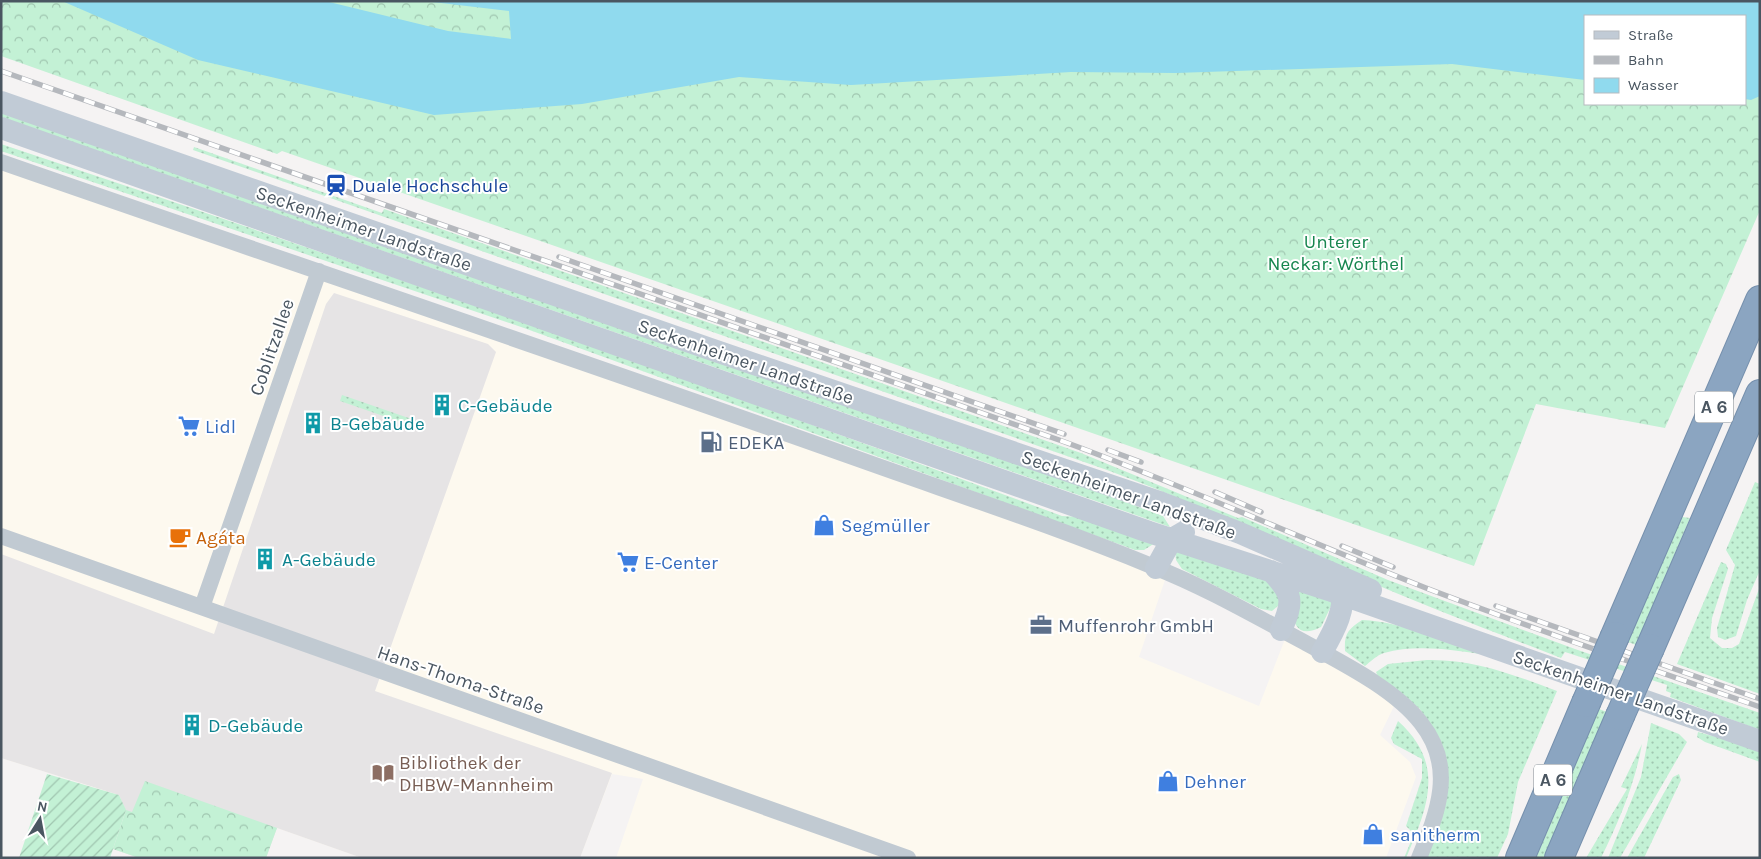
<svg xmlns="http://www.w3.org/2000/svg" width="1761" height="859" font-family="Karla,sans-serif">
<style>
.commercial{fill:#fdf9ef}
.education{fill:#e6e4e5}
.grass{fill:url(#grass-dots)}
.forest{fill:url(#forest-crowns);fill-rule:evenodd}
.garden{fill:url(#garden-furrows)}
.water{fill:#90daee}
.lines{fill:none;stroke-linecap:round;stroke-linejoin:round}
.highway-casing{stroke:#7690ad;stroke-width:30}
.street{stroke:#c1cad2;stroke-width:16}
.secondary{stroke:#c1cbd6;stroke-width:22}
.highway{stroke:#8ba5c1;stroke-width:28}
.rail-casing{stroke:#b5b8bd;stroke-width:5.5}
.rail{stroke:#fff;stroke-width:4;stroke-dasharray:11;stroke-linecap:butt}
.highway-bridge-casing{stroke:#7690ad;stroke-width:30;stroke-linecap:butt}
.highway-bridge{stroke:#8ba5c1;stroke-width:28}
.labels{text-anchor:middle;stroke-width:4;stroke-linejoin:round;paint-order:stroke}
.shield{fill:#fff;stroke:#808990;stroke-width:1}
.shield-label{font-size:18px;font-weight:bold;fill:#4a5661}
.transit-label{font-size:19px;fill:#164399;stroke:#fff;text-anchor:start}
.street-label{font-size:19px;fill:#4a5661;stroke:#fff}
.park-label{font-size:19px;fill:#17864f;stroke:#fff}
.culture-label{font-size:19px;fill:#0d838f;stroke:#fff;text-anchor:start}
.shop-label{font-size:19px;fill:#366cbe;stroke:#fff;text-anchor:start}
.service-label{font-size:19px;fill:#4e5e75;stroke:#fff;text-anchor:start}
.food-label{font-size:19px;fill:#c56008;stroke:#fff;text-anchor:start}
.education-label{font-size:19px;fill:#785e54;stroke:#fff;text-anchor:start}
</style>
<defs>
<pattern id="grass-dots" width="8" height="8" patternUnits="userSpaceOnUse" patternTransform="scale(1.25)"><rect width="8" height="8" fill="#c3f1d5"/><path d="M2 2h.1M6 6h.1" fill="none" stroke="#a0c6b0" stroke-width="1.8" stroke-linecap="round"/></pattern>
<pattern id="forest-crowns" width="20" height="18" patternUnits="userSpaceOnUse" patternTransform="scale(1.25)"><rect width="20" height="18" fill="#c3f1d5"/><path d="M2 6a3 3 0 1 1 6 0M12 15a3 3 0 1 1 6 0" fill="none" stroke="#a0c6b0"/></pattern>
<pattern id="garden-furrows" width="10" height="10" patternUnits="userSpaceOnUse" patternTransform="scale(1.25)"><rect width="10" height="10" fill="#c3f1d5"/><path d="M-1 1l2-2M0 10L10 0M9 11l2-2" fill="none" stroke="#a0c6b0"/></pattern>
</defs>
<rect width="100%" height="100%" fill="#f5f3f3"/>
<path class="commercial" d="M1 167 1007 518 1166 577 1139 657 1259 706 1285 639 1396 702 1380 735 1410 762 1416 777 1386 858H616L643 779 612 774 580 858H362L277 828 266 858H139L113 849 126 811 119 795 1 758Z"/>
<path class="education" d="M334 293 488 344 496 352 375 691 612 773 580 858H362L277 828 266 858H139L113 849 126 811 119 795 1 758V554L214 634 326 304Z"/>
<path class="grass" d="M1 112 1080 485 1163 516 1170 527 1 117Z
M1 144C357 263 711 386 1062 516L1080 517 1155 543 1144 550H1135L524 328 1 151Z
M194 147 382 213 384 209 1081 453 1238 518 1242 517 1388 580 1575 649 1760 713V730L1670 697 1671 693 1666 691 1667 685 1565 652 1561 658C1492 631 1422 605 1354 575 1272 539 1191 501 1107 470L193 150Z
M342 395 423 423 421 429 340 401Z
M1755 482 1760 484V570L1747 600 1736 636 1725 640 1718 637 1717 628 1735 565 1726 550Z
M1682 517 1690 518 1636 645 1628 642Z
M1175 550 1268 580 1280 588 1279 605 1272 611 1261 609 1182 569 1176 560Z
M1721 562 1726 564 1728 569 1712 618 1710 638 1722 648H1732L1739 644 1760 586V694L1677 664Z
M1290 581 1336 596 1321 627C1287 645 1292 603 1290 581Z
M1362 620C1404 622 1447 642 1486 655 1454 650 1416 644 1384 653 1377 655 1370 662 1365 666L1345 651C1344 634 1348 629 1362 620Z
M1427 660C1474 659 1514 675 1557 691L1518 782 1508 834 1497 858H1427L1447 798V772L1440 739 1419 708 1379 679 1376 672 1388 664Z
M1599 709 1607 712 1544 858H1536Z
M1398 721C1446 764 1428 807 1406 858H1404L1414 834 1406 826 1422 778V759L1394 744 1391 738Z
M1651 723 1679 734 1687 742 1620 858H1608L1641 777Z
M1698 732 1760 749V762L1705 742 1697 737Z
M1642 744C1635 784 1619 821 1601 858H1586L1627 789 1621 787Z
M1679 774 1681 780 1644 858H1627L1673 777Z"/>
<path class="forest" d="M1 1H1760V210L1665 428 1536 404 1474 566 282 151 277 154 1 56ZM1585 16H1745V104H1585Z
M145 781 277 828 266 858H139L113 849 126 810 132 812Z"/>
<path class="garden" d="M47 774 119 795 126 810 110 858H19Z"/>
<path class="water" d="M62 1H325L448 31 511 39 509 11 424 1H1760V96L1751 100 1745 99V16H1585V80L1452 64 1175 73 1071 72 851 85 739 77 582 104 434 115 198 60Z"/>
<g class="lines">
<g class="highway-casing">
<path id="highway" d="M1615 636 1760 300
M1650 648 1760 394
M1520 858 1586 703
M1559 858 1620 716"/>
</g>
<path class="street" d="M1 162C288 262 575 358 861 460 959 495 1057 527 1154 567 1205 587 1255 616 1304 642 1342 663 1395 689 1421 723 1456 767 1438 812 1419 858
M1 536 908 858
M202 607 319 271"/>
<path class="secondary" d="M1 102 713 350 1162 503 1240 533 1371 590
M1 128 1149 532 1332 591 1760 741
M1156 568 1172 539 1184 532
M1271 571C1293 594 1294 601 1281 630
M1322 652C1337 626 1344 612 1344 581"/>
<use href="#highway" class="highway"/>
<g class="rail-casing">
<path id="rail" d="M1 71 1062 441C1185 486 1304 540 1426 588 1536 630 1648 668 1760 707
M559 257 1064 434
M1108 450 1141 462
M1215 492 1261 512
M1342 546 1393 567
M1496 606 1760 699"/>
</g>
<use href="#rail" class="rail"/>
<g class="highway-bridge-casing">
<path id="highway-bridge" d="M1586 703 1615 636
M1620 716 1650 648"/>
</g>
<use href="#highway-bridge" class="highway-bridge"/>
</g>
<defs>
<g id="station-bare" transform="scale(1.725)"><path d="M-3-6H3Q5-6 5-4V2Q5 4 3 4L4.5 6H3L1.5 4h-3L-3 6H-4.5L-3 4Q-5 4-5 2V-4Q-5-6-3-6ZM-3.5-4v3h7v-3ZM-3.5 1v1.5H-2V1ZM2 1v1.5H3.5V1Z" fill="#1a4fb4" stroke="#fff" stroke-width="2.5" paint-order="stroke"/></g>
<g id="building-bare" transform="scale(1.725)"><path d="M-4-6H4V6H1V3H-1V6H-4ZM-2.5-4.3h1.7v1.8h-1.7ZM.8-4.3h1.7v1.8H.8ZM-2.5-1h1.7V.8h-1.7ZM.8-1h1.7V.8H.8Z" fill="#0f9aa8" stroke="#fff" stroke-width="2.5" paint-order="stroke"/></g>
<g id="supermarket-bare" transform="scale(1.725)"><path d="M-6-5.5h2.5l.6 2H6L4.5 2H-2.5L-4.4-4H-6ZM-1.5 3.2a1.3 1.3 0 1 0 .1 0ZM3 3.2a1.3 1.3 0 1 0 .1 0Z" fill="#3f7fe0" stroke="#fff" stroke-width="2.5" paint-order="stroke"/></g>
<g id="fuel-bare" transform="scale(1.725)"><path d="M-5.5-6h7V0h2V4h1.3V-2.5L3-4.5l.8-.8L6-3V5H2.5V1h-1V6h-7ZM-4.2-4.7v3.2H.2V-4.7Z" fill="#5c6f8a" stroke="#fff" stroke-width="2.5" paint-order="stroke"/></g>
<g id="shop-bare" transform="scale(1.725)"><path d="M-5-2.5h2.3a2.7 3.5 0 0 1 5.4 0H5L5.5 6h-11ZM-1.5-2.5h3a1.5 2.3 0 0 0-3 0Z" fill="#3f7fe0" stroke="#fff" stroke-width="2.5" paint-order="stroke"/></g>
<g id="cafe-bare" transform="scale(1.725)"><path d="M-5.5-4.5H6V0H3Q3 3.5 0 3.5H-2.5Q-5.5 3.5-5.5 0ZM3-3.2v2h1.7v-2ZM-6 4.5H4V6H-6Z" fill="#e8710a" stroke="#fff" stroke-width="2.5" paint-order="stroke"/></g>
<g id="office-bare" transform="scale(1.725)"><path d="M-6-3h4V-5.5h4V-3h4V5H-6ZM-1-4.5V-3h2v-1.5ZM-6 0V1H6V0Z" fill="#5c6f8a" stroke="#fff" stroke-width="2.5" paint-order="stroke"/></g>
<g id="library-bare" transform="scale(1.725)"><path d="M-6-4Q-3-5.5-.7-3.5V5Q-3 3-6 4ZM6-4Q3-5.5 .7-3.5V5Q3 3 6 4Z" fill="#8d6e63" stroke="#fff" stroke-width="2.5" paint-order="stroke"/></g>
</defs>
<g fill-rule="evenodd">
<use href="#station-bare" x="336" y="185"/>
<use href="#building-bare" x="442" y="405"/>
<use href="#building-bare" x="313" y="423"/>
<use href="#supermarket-bare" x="189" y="426"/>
<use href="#fuel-bare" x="711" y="442"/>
<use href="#shop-bare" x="824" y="525"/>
<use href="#cafe-bare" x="180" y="537"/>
<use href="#building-bare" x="265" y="559"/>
<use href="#supermarket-bare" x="628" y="562"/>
<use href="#office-bare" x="1041" y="625"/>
<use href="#building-bare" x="192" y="725"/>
<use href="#library-bare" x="383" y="773"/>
<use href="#shop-bare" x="1168" y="781"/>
<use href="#shop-bare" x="1373" y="834"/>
</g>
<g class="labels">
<g class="shield">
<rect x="1695" y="391.5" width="38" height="31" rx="4"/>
<rect x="1534" y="764.5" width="38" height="31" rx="4"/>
</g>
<g class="shield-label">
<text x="1714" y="413">A 6</text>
<text x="1553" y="786">A 6</text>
</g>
<g class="transit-label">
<text x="352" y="192">Duale Hochschule</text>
</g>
<g class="street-label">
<text transform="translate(364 228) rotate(19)" y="7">Seckenheimer Landstraße</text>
<text transform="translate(271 347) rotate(-71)" y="7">Coblitzallee</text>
<text transform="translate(746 361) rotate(19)" y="7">Seckenheimer Landstraße</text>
<text transform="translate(1129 494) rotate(20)" y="7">Seckenheimer Landstraße</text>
<text transform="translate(461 679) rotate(19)" y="7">Hans-Thoma-Straße</text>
<text transform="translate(1621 692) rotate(19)" y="7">Seckenheimer Landstraße</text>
</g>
<g class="park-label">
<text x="1336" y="248">Unterer<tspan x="1336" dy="22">Neckar: Wörthel</tspan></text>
</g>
<g class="culture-label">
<text x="458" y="412">C-Gebäude</text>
<text x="330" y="430">B-Gebäude</text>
<text x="282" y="566">A-Gebäude</text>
<text x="208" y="732">D-Gebäude</text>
</g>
<g class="shop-label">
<text x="205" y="433">Lidl</text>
<text x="841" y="532">Segmüller</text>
<text x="644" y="569">E-Center</text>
<text x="1184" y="788">Dehner</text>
<text x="1390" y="841">sanitherm</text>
</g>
<g class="service-label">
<text x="728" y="449">EDEKA</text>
<text x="1058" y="632">Muffenrohr GmbH</text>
</g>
<g class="food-label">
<text x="196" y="544">Agáta</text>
</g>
<g class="education-label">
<text x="399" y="769">Bibliothek der<tspan x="399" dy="22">DHBW-Mannheim</tspan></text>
</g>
</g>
<rect width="1761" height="859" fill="none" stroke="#4a5661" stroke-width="5"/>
<rect x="1584" y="15" width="162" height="90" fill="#ffffff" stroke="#b7bbc0"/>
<rect x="1594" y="31" width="25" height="8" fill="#c1cbd6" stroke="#b7bbc0"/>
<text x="1628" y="40" font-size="15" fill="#4a5661">Straße</text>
<rect x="1594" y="56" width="25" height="8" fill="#b5b8bd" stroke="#b7bbc0"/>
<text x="1628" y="65" font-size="15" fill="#4a5661">Bahn</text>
<rect x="1594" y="78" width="25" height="15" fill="#90daee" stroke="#b7bbc0"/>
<text x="1628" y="90" font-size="15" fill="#4a5661">Wasser</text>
<g transform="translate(40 819) rotate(11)" stroke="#ffffff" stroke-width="4" paint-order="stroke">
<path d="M0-4L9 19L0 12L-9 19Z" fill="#4a5661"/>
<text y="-8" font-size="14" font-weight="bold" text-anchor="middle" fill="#4a5661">N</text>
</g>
</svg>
